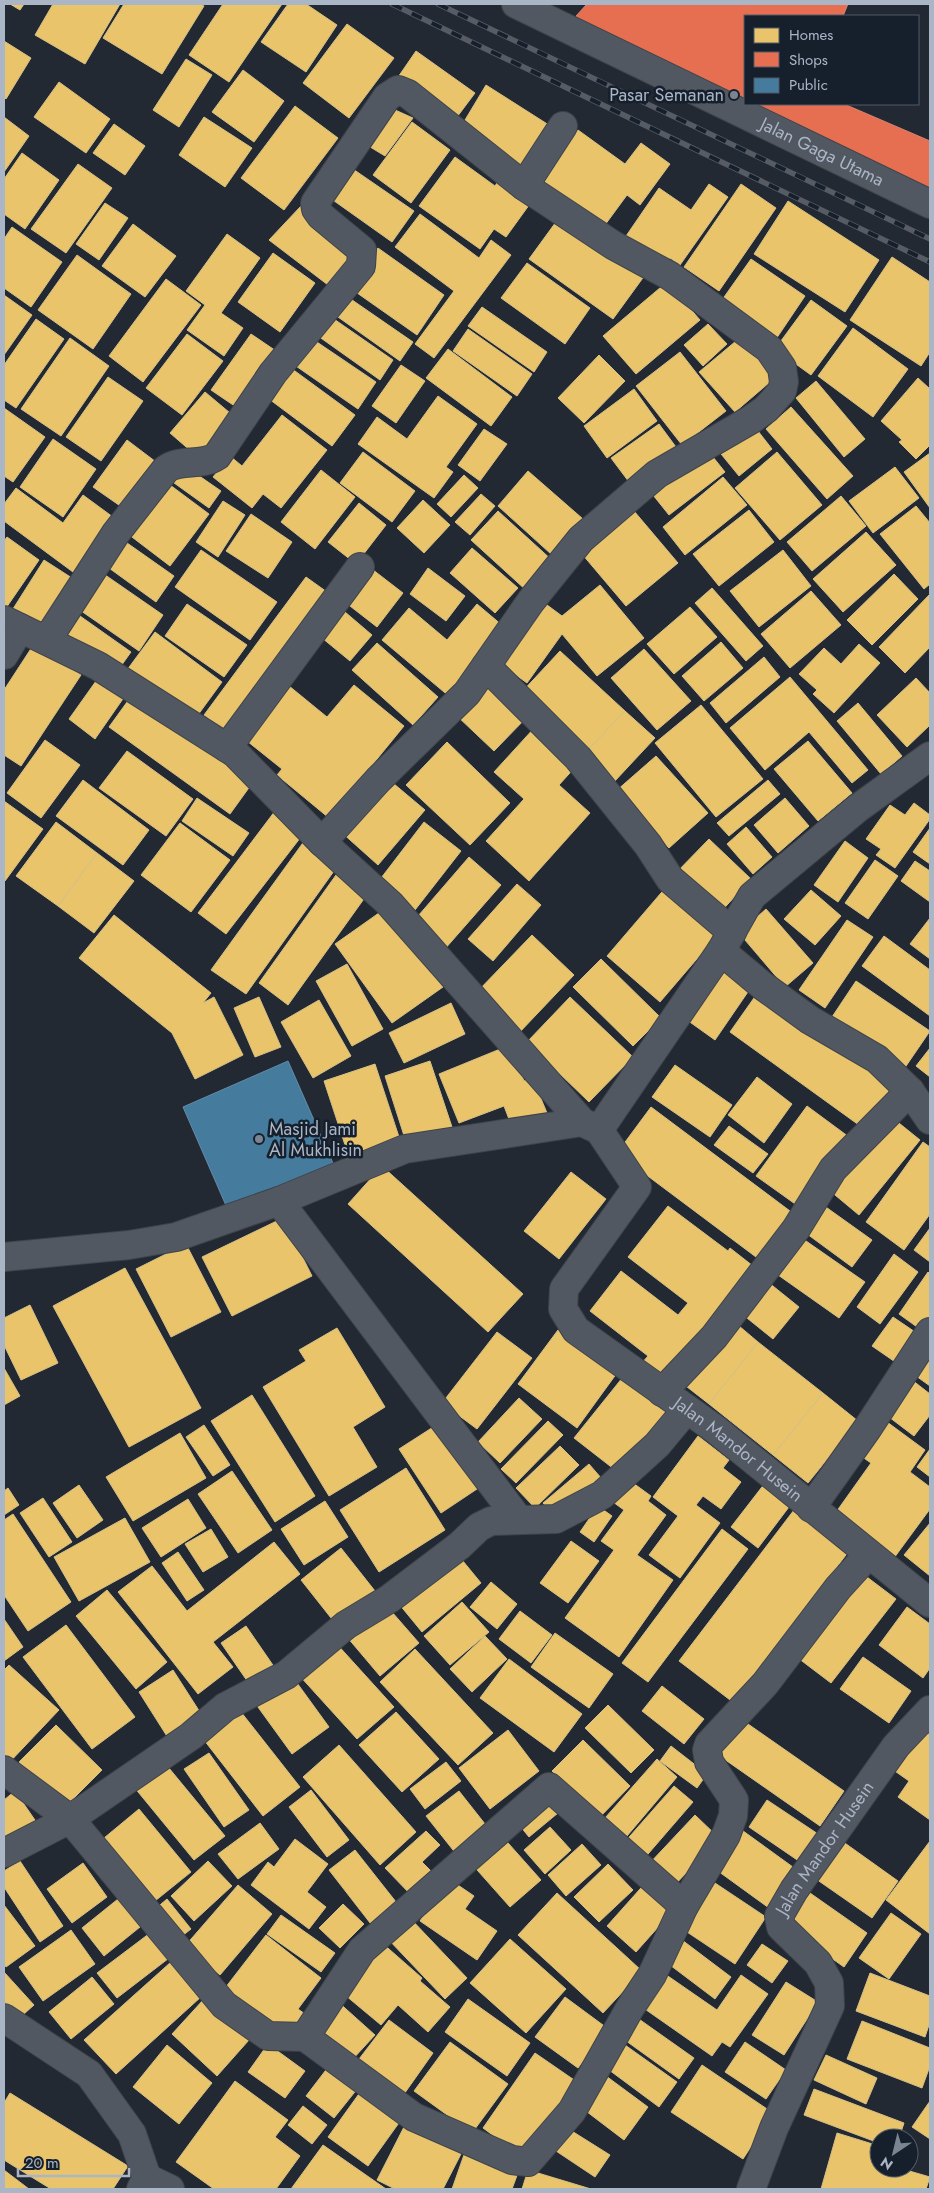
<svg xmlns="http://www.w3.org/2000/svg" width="934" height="2193" font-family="Jost,sans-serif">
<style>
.homes{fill:#e9c46a;stroke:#d6c086}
.shops{fill:#e76f51;stroke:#d58474}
.public{fill:#457b9d;stroke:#638ca9}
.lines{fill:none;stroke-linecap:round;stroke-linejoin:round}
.street-casing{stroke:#3f444b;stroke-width:30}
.street{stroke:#525861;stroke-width:28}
.rail-casing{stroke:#565b64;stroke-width:5.5}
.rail{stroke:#161f2c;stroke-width:4;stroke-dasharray:11;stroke-linecap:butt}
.poi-dot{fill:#7b8492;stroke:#161f2c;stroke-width:2}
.labels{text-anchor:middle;stroke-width:5;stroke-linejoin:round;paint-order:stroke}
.poi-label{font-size:18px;fill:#aab5c6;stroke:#161f2c;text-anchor:end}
.street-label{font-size:18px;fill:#aab5c6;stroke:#161f2c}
</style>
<rect width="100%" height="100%" fill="#232932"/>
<path class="homes" d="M10 4H24L20 10Z
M53 4H120L85 64 35 35Z
M124 4H200L204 6 162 74 103 38Z
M223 4H282L229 82 189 55Z
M288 4H306L337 25 306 72 261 42Z
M347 24 394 58 349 118 303 83Z
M4 41 31 58 6 99 4 97Z
M416 51 475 93 454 121 394 83Z
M186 59 212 75 179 127 153 110Z
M243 70 284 101 254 142 212 112Z
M59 82 110 119 86 153 34 117Z
M486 85 552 127 522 175 459 130Z
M384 105 413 118 385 156 362 142Z
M295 106 338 138 284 210 241 178Z
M4 117 29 136 4 172Z
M204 117 252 148 225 187 179 155Z
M412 122 450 150 411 203 373 175Z
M114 124 145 146 125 175 93 153Z
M578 130 625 164 641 143 670 164 640 205 627 195 602 229 539 183Z
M22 153 59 180 25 229 4 214V179Z
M455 157 495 186 500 178 532 201 506 237 494 229 480 249 419 206Z
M78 164 112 188 66 253 31 229Z
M350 167 414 211 392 242 330 198Z
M709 184 728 197 680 265 670 258 664 267 624 239 659 188 691 210Z
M741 184 776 208 719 291 684 267Z
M788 201 879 260 845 312 754 254Z
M105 203 128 218 99 260 76 244Z
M301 206 354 251 328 285 269 240Z
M420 214 479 258 491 240 511 255 434 358 415 344 454 291 395 247Z
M561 215 645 275 613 319 529 259Z
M133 224 176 256 145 297 102 266Z
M12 227 62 262 31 307 4 288V239Z
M227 234 260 258 221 313 243 328 224 356 187 330 205 305 186 291Z
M378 248 444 295 417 335 350 288Z
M273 253 315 283 280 332 238 302Z
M77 255 131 294 93 349 38 310Z
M892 257 930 282V352L921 366 850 320Z
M751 259 805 296 772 345 717 307Z
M527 263 590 308 565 344 501 298Z
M166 279 201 305 143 382 109 356Z
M667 282 700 320 636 374 603 336Z
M342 293 413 342 400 361 331 312Z
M4 295 32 315 4 355Z
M811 300 847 326 811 375 775 349Z
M482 307 547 352 534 372 468 326Z
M331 317 393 360 380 380 318 336Z
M36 319 64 339 16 408 4 400V365Z
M708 324 727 344 703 366 684 345Z
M853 328 908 369 873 417 818 376Z
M468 329 532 374 517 396 453 351Z
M187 334 223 361 182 415 146 388Z
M251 334 282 355 242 411 211 390Z
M742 336 777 376 735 412 699 372Z
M70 338 109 366 61 436 21 409Z
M311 338 376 382 358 409 293 364Z
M448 349 512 397 491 426 426 378Z
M680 352 726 411 682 445 636 386Z
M599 355 625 381 584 423 558 398Z
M284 363 355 415 332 446 261 393Z
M401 365 425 381 396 423 372 406Z
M108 377 143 401 101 461 66 437Z
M918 378 930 389V445L916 459 899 442 902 440 881 421Z
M816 381 865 439 844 457 796 398Z
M634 389 657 421 607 458 584 426Z
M205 392 236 418 200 459 170 433Z
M438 396 477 424 446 467 453 472 434 498 358 444 377 417 407 439Z
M791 407 853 476 827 499 766 429Z
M4 408 45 437 13 482 4 476Z
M282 415 327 450 281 508 263 494 252 508 213 477 230 456 242 466Z
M751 422 772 449 739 476 717 449Z
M659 424 676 447 629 482 611 458Z
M484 429 507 444 480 481 458 465Z
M53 439 96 469 63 517 20 487Z
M127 440 160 465 126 510 93 487Z
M363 452 415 491 392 522 340 483Z
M709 452 725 472 669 515 653 495Z
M777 452 822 505 780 540 735 488Z
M930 453V508L904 472Z
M182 464 221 491 209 508 170 480Z
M895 467 919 498 873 533 849 501Z
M321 470 355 497 315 549 281 522Z
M528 471 583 519 551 554 498 506Z
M464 475 478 488 451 517 437 504Z
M723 477 747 505 685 555 663 527Z
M166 482 209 514 170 566 128 534Z
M16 488 63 523 83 495 117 520 77 575 4 521V504Z
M481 494 495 506 470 535 455 522Z
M841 496 866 526 812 571 787 542Z
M423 500 450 525 424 553 397 528Z
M223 501 245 515 218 557 196 542Z
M359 503 386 525 356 564 328 542Z
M916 506 930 523V584L924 589 880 534Z
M749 510 774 542 719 586 693 554Z
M498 511 554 562 527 591 471 540Z
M634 511 678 563 626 606 582 554Z
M251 514 292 542 268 578 226 551Z
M866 532 896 565 843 612 813 579Z
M7 537 39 560 4 611V541Z
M120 538 174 576 156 602 102 563Z
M472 548 518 588 495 613 450 573Z
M201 550 277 602 250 640 175 587Z
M783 550 811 586 759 627 730 591Z
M44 560 72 578 39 630 11 612Z
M368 566 403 593 377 627 341 599Z
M428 568 465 596 446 621 410 594Z
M98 570 163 615 139 651 74 606Z
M894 574 918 599 872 645 847 620Z
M306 577 334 597 231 736 204 715Z
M600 585 644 638 597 676 562 634 527 683 494 659 539 599 562 616Z
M712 588 763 646 746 661 695 603Z
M811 591 841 625 790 668 761 634Z
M930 594V647L905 673 879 647Z
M187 604 247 645 224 677 165 636Z
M477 604 503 626 450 697 382 640 409 608 447 640Z
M338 606 372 635 350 661 316 633Z
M690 607 717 637 674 674 647 644Z
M80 616 131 652 116 673 65 636Z
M155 632 222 682 195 719 127 670Z
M721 642 743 668 704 701 682 676Z
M377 643 438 697 413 725 352 670Z
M34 644 81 675 21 766 4 755V690Z
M859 644 880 663 834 713 813 694 817 690 799 674 824 648 841 664Z
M644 649 691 701 657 730 611 678Z
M560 651 625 711 584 754 520 694Z
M764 657 780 677 726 723 710 703Z
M101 674 127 693 95 739 69 719Z
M790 677 868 770 852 783 809 732 765 770 730 728Z
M916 678 930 693V725L907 747 877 715Z
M489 679 528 716 494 751 455 714Z
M283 681 327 717 354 685 404 726 329 818 277 775 282 769 242 737Z
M135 691 256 778 230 814 109 727Z
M858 703 902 756 881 774 837 721Z
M701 705 763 779 716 817 655 743Z
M625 711 655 738 614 782 584 754Z
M536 726 578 764 559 785 590 813 529 881 486 841 524 799 494 772Z
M45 740 80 765 41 818 7 793Z
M808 741 852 793 818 821 774 769Z
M447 742 510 803 470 845 406 785Z
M127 751 193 799 166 836 99 788Z
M656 756 708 813 669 848 616 791Z
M387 778 425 810 378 865 340 831Z
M83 780 149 830 123 865 56 816Z
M768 780 780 794 729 836 717 823Z
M197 798 249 833 233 856 182 821Z
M785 798 809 826 778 853 754 825Z
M4 801 43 829 5 881H4Z
M914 803 930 815V819L895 868 876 855 881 849 866 839 890 805 905 815Z
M275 811 304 833 226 934 198 913Z
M56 822 97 853 58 906 16 876Z
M424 822 461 851 415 910 378 882Z
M180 823 230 860 191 912 141 875Z
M746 827 772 857 753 874 727 844Z
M930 828V864L913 852Z
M709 839 751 879 716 917 673 876Z
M305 840 339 864 246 994 211 970Z
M845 841 868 858 838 902 814 885Z
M97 853 134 881 94 933 58 906Z
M469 857 501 885 444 950 412 923Z
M875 860 898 876 868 919 845 903Z
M915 861 930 871V902L901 881Z
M336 875 366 896 288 1005 259 983Z
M517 884 541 905 493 961 468 939Z
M667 886 720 932 660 1002 607 956Z
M811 890 841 916 815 945 784 919Z
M386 908 443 987 392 1023 335 944Z
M766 909 813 963 785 987 739 933Z
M114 915 211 993 203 1003 214 997 243 1055 195 1079 172 1033 79 958Z
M930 918V959L910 944Z
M847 920 873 937 825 1008 799 990Z
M532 935 574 975 518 1034 476 993Z
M884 936 930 970V1016L862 966Z
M601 959 661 1018 633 1046 573 987Z
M347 964 383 1029 352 1046 316 981Z
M724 967 752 986 715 1040 687 1020Z
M856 981 930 1031 904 1069 830 1020Z
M761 988 894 1084 863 1128 730 1032Z
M259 997 281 1047 255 1057 234 1008Z
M570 997 633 1057 589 1102 527 1042Z
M319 1000 351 1056 313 1078 281 1022Z
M451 1003 465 1034 404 1063 389 1033Z
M510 1045 524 1081 532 1077 547 1113 512 1127 504 1106 459 1123 439 1074Z
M930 1048V1077L916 1066Z
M430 1061 453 1130 407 1145 385 1076Z
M375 1064 400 1140 349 1157 324 1081Z
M675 1065 732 1105 710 1137 652 1097Z
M757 1077 792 1104 764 1143 728 1115Z
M807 1106 849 1137 798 1206 756 1176Z
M651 1107 794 1214 760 1260 617 1153Z
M889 1115 920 1140 859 1215 829 1190Z
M729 1126 768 1154 753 1173 714 1145Z
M923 1142 930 1147V1214L904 1250 866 1222Z
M382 1166 523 1294 488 1332 348 1204Z
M571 1172 606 1199 559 1259 524 1231Z
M823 1205 872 1240 852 1267 803 1231Z
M668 1206 728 1251 730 1248 753 1266 664 1382 641 1364 648 1356 590 1311 621 1271 678 1315 688 1303 628 1257Z
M283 1218 312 1276 232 1316 202 1257Z
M930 1228V1262L914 1250Z
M796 1234 865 1282 839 1318 771 1270Z
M186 1244 221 1312 171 1337 136 1269Z
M894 1254 918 1272 880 1324 857 1307Z
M125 1268 201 1408 129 1447 53 1306Z
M928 1272 930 1274V1324L924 1332 899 1314Z
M763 1278 799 1307 773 1339 737 1310Z
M30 1305 58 1363 21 1380 4 1345V1318Z
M893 1317 921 1336 901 1366 872 1346Z
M732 1320 758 1342 709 1404 682 1383Z
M337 1328 385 1407 353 1427 377 1467 329 1496 263 1387 306 1361 299 1350Z
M558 1330 617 1373 577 1428 518 1384Z
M497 1332 532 1358 477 1429 442 1403Z
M758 1342 823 1393 773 1455 709 1404Z
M930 1342V1386L909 1371Z
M4 1368 20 1396 4 1405Z
M627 1372 671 1407 619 1473 574 1438Z
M912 1380 930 1394V1415L914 1436 885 1414Z
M823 1393 858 1421 808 1483 773 1455Z
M252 1395 315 1496 275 1522 211 1421Z
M519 1398 542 1419 500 1463 478 1442Z
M883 1419 925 1450 910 1472 930 1487V1509L894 1558 834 1515 871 1463 858 1454Z
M548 1421 563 1435 516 1483 501 1469Z
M441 1422 483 1485 441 1513 399 1449Z
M204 1425 230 1465 213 1476 186 1437Z
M180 1433 206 1478 133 1521 106 1477Z
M698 1436 729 1460 723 1468 741 1482 721 1509 703 1496 696 1505 720 1523 680 1578 649 1555 678 1516 653 1497Z
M560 1446 579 1465 535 1508 516 1488Z
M930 1449V1477L917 1467Z
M589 1464 602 1479 555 1518 543 1503Z
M406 1468 445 1530 379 1572 340 1510Z
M232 1471 272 1530 238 1553 198 1494Z
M629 1480 651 1496 648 1501 666 1515 637 1555 673 1580 619 1657 565 1618 614 1550 601 1541 624 1510 613 1502Z
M765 1483 792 1503 758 1548 731 1527Z
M79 1485 103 1520 77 1538 53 1503Z
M8 1488 19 1505 4 1515V1491Z
M43 1498 72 1542 49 1557 20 1513Z
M188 1499 206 1528 161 1557 142 1528Z
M325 1501 348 1537 304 1565 281 1529Z
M598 1506 612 1516 594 1542 580 1532Z
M794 1510 849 1551 734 1703 679 1661Z
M13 1514 71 1602 28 1631 4 1595V1520Z
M125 1518 150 1562 79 1601 54 1557Z
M930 1523V1576L904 1555Z
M211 1529 228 1557 203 1572 185 1544Z
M722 1529 748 1549 648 1682 622 1663Z
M571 1541 599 1561 568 1603 540 1583Z
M274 1542 300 1574 213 1642 233 1667 198 1694 118 1592 152 1566 187 1611Z
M341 1548 375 1591 335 1623 301 1580Z
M178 1552 204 1590 187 1601 162 1563Z
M458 1555 481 1583 422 1632 399 1604Z
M863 1574 896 1599 831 1683 798 1658Z
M491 1582 517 1604 497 1629 470 1607Z
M107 1590 167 1662 136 1689 76 1616Z
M462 1602 489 1632 450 1665 424 1636Z
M385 1604 419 1643 380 1676 347 1637Z
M907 1607 930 1624V1668L923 1678 879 1645Z
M520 1611 552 1635 531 1663 499 1639Z
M4 1619 23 1647 4 1661Z
M66 1625 135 1717 92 1749 23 1657Z
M246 1626 277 1671 252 1688 221 1643Z
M555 1633 613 1674 589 1708 531 1667Z
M485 1636 507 1659 472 1692 450 1669Z
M335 1642 394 1707 357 1739 298 1674Z
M415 1649 493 1733 458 1765 380 1682Z
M863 1657 911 1691 889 1723 840 1689Z
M509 1659 582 1714 554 1752 480 1698Z
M9 1665 59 1710 6 1766 4 1763V1670Z
M173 1670 205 1720 170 1741 139 1692Z
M292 1676 329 1727 292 1754 255 1703Z
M662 1686 704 1719 684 1744 642 1711Z
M608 1705 654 1750 631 1773 585 1728Z
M241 1712 300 1787 263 1816 204 1740Z
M396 1712 439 1759 402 1792 359 1745Z
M738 1717 844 1791 820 1826 714 1752Z
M56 1725 102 1770 65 1807 19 1762Z
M922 1729 930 1735V1820L898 1797 909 1781 892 1769Z
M508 1730 539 1771 490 1809 459 1768Z
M583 1740 630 1786 599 1818 552 1771Z
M339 1745 416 1832 380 1865 303 1777Z
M671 1746 707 1774 697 1788 660 1761Z
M209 1753 249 1810 224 1827 184 1769Z
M657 1759 677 1777 627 1836 605 1818Z
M164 1762 225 1836 194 1860 134 1787Z
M446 1762 461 1781 425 1809 410 1789Z
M674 1786 693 1802 642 1861 623 1844Z
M311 1790 349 1840 327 1857 289 1807Z
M15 1791 37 1823 4 1846V1800Z
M459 1791 489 1829 457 1855 426 1816Z
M546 1797 558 1813 529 1837 516 1821Z
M767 1800 824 1838 806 1866 749 1827Z
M139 1809 191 1872 150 1905 98 1843Z
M695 1815 719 1838 672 1888 648 1865Z
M260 1823 279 1849 238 1879 218 1854Z
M550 1827 571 1850 545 1874 524 1850Z
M739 1828 797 1870 769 1908 711 1866Z
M426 1831 440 1845 422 1862 436 1876 413 1897 385 1868Z
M501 1835 541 1880 510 1907 470 1862Z
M295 1839 328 1864 307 1892 326 1907 309 1929 251 1885 268 1862 274 1867Z
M842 1841 898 1881 872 1918 816 1879Z
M930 1841V1934L886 1900Z
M582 1844 601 1865 566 1896 548 1875Z
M355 1850 400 1907 374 1928 329 1870Z
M20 1861 63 1926 40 1942 4 1887V1871Z
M208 1861 232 1886 194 1921 171 1896Z
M83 1863 107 1897 72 1923 47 1889Z
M608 1864 633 1890 599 1922 574 1897Z
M648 1880 677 1906 636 1952 607 1926Z
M452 1881 474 1896 465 1909 497 1931 477 1960 420 1921 440 1891Z
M712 1881 766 1917 735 1964 681 1928Z
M238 1885 272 1914 220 1975 185 1946Z
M557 1893 642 1971 603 2013 518 1935Z
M810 1893 867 1933 844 1967 786 1926Z
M118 1899 140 1927 104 1956 82 1928Z
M167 1899 191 1929 177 1940 154 1910Z
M343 1904 364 1924 340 1948 319 1928Z
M4 1905 35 1946 6 1967 4 1964Z
M891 1913 921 1934 889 1979 859 1958Z
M281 1915 335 1953 321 1972 267 1934Z
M409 1917 467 1978 445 1999 387 1938Z
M71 1930 95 1964 43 2001 19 1967Z
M154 1930 173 1955 117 1998 97 1973Z
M266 1935 321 1978 298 2009 305 2014 290 2033 277 2034 222 1992Z
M510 1939 566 1989 526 2033 470 1983Z
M682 1940 731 1977 715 1999 666 1962Z
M381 1942 422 1978 420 1981 450 2007 428 2032 398 2005 381 2025 339 1990Z
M762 1944 788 1961 772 1983 747 1965Z
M171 1962 202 1996 116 2074 84 2040Z
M4 1972 34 2005 15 2022 4 2010Z
M870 1973 930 1996V2022L925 2037 856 2011Z
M665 1974 717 2010 741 1975 768 1994 730 2047 722 2042 712 2056 642 2007Z
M92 1977 114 2004 71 2039 49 2012Z
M786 1982 818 2002 784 2055 752 2035Z
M565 1997 607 2028 578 2068 535 2037Z
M204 1999 249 2040 217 2076 172 2034Z
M468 1999 530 2043 507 2076 445 2032Z
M336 2000 375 2035 351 2061 313 2026Z
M636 2017 694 2058 679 2079 622 2038Z
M389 2020 433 2053 402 2097 356 2063Z
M862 2021 930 2048V2066L922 2088 847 2059Z
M618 2040 677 2082 659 2107 601 2064Z
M450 2042 508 2084 472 2133 414 2091Z
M745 2042 786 2070 766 2099 725 2072Z
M268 2044 305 2071 285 2098 248 2072Z
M167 2045 212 2083 179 2124 133 2087Z
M535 2053 580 2084 527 2160 483 2128Z
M826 2055 877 2078 866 2104 814 2080Z
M702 2065 773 2113 743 2159 671 2112Z
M329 2066 358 2088 334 2118 306 2096Z
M602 2073 648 2107 624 2140 578 2105Z
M235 2081 288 2120 275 2137 300 2156 276 2189H214L176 2162Z
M814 2089 904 2123 899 2138H879V2143L804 2115Z
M361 2091 401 2120 368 2166 328 2137Z
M10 2093 128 2166 113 2189H51L4 2160V2103Z
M930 2101V2139L912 2127Z
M303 2106 327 2125 312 2144 288 2125Z
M406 2123 462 2152 443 2189H395L377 2180Z
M567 2128 610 2155 595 2177 553 2149Z
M837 2133 879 2146V2168H899L930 2177 926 2189H821Z
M323 2145 386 2189H291Z
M465 2152 519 2170 512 2189H452Z
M4 2170 29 2189H4Z
M528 2170 591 2189H522Z"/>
<path class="shops" d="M587 4H848L843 16H745V104H844L930 141V184L928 188 704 87 579 25 576 16Z"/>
<path class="public" d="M288 1061 336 1170 231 1217 183 1107Z"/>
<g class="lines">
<g class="street-casing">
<g id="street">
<path id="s1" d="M516 4 930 204"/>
<path d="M4 620 98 666 235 753 322 842 390 904 582 1122 599 1130 721 951 752 896 858 808 930 756"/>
<path d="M47 640 116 533 166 469C181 458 201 467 217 456L273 373 361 266 362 250 321 216 316 209 315 203 387 97 398 90 408 94 524 186"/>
<path d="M4 655 20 628"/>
<path d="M486 666 578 758 648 845 670 879 732 932"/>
<path d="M227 748 360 567"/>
<path d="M322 842 378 780 467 693 531 601 581 539 657 474 752 419 766 409 782 391 784 382 782 368 769 349 670 276 613 245 524 186 563 126"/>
<path d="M721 951 763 986 810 1020 877 1059 910 1091 930 1120"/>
<path id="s2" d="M599 1130 637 1187 564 1289 563 1309 576 1330 715 1429 930 1603"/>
<path d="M279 1201 519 1520"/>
<path d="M4 1257 129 1245 176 1237 279 1201 405 1149 582 1122"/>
<path d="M662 1392 714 1337 796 1229 833 1169 910 1091"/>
<path d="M811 1508 867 1429 930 1332"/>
<path d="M4 1770 70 1819 224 2005 268 2036 305 2037 414 2117 512 2160 528 2162 572 2111 630 2008 652 1975 684 1906 726 1835 733 1816 734 1800 709 1762 707 1750 709 1744 765 1684 838 1588 868 1555"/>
<path d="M4 1853 70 1819 191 1736 225 1707 286 1675 346 1625 389 1599 459 1546 479 1527 491 1521 556 1519 602 1495 657 1445 687 1409"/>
<path d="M4 2018 89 2074 132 2134 147 2178"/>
<path d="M305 2037 362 1950 549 1787 684 1906"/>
<path d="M141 2189 147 2178 170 2189"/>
<path id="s3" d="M751 2189 774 2128 830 2006 829 1983 818 1963 781 1927 779 1916 794 1890 896 1746 930 1710"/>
</g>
</g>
<use href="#street" class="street"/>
<g class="rail-casing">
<path id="rail" d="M392 4 930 262
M438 4 930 239"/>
</g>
<use href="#rail" class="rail"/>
</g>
<g class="poi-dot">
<circle cx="734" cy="95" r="5"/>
<circle cx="259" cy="1139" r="5"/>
</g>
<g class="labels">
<g class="poi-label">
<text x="724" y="101">Pasar Semanan</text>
<text x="269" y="1135" text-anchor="start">Masjid Jami<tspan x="269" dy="21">Al Mukhlisin</tspan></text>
</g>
<g class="street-label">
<text dy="6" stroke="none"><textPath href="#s1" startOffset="340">Jalan Gaga Utama</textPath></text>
<text dy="6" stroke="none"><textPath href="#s2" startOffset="440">Jalan Mandor Husein</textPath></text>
<text dy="6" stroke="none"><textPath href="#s3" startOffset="390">Jalan Mandor Husein</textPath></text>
</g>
</g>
<rect width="934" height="2193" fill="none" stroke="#aab5c6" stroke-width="10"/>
<rect x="744" y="15" width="175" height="90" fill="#161f2c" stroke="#515b6a"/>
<rect x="754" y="28" width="25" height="15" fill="#e9c46a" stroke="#515b6a"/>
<text x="789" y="40" font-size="15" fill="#aab5c6">Homes</text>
<rect x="754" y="52" width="25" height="15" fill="#e76f51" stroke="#515b6a"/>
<text x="789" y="65" font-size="15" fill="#aab5c6">Shops</text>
<rect x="754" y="78" width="25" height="15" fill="#457b9d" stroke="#515b6a"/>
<text x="789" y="90" font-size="15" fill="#aab5c6">Public</text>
<g transform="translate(894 2153) rotate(215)"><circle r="24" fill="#161f2c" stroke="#515b6a"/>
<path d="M0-4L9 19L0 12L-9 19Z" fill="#7b8492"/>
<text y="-8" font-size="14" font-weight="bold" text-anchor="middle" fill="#aab5c6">N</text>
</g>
<path d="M18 2168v8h111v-8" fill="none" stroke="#aab5c6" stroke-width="2.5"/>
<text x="25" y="2168" font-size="15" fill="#aab5c6" stroke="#161f2c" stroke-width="4" paint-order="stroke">20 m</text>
</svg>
